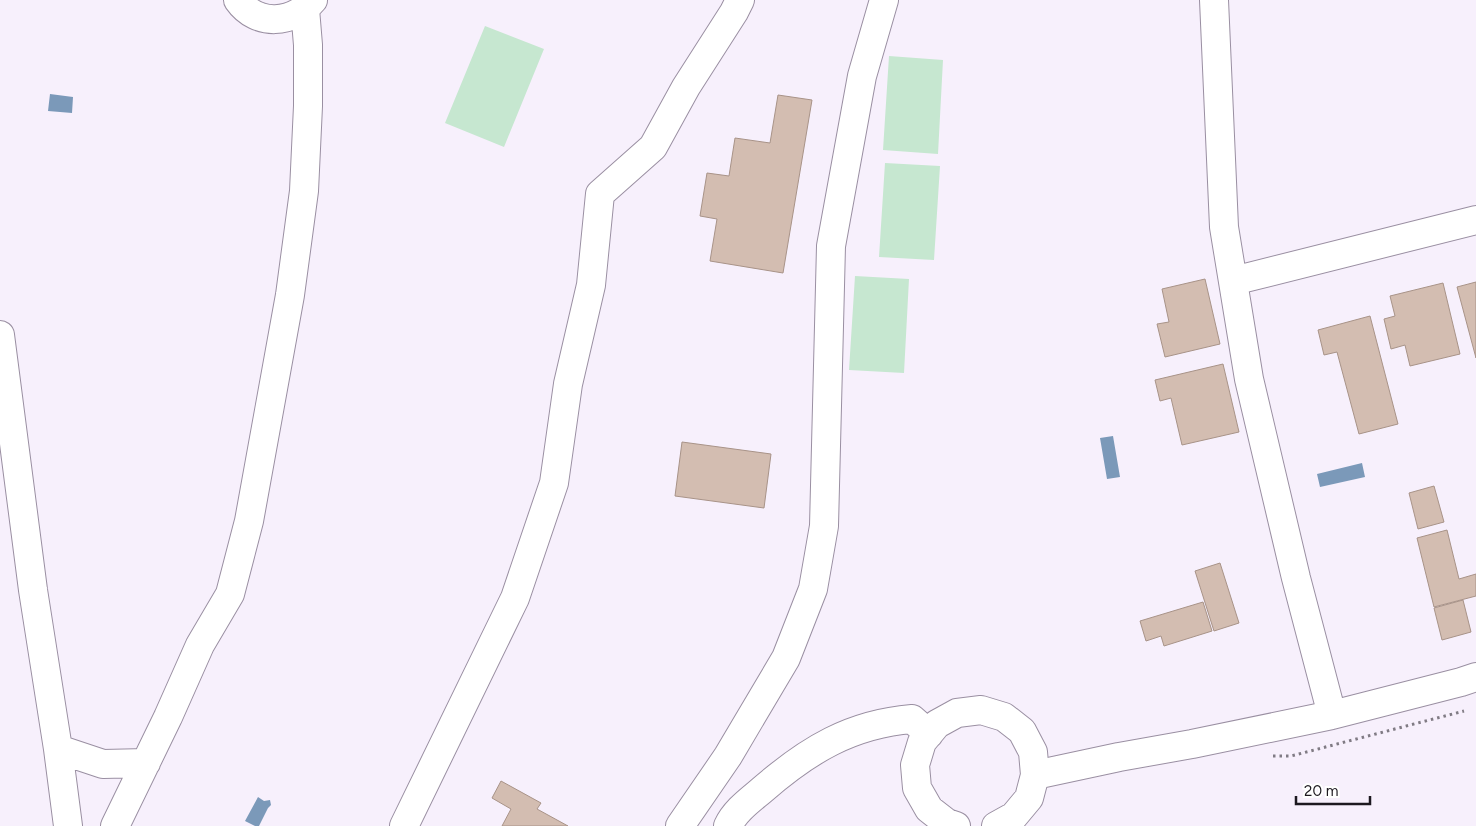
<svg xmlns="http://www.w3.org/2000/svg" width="1476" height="826" font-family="Figtree,sans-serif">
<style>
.green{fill:#c6e7d0}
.water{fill:#7b99b9}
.building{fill:#d3bdb1;stroke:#a89388}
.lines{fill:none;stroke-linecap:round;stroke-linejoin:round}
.minor-casing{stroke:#9a8fa2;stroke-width:30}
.path{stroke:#807b84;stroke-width:3;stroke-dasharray:2.5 4;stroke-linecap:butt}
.minor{stroke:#fff;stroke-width:28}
</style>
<rect width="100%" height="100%" fill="#f7f0fc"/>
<path class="green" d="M485 26 544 49 504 147 445 123Z
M889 56 943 60 938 154 883 150Z
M885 163 940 166 934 260 879 257Z
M855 276 909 279 904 373 849 370Z"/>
<path class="water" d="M50 94 73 97 72 113 48 111Z
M1113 436 1120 477 1107 479 1100 438Z
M1362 463 1365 477 1320 487 1317 474Z
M258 797 264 801 270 800 271 805 268 808 259 826H255L245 821Z"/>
<path class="building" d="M778 95 812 100 783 273 710 261 717 219 700 216 707 173 729 176 735 138 770 143Z
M1205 279 1220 344 1165 357 1157 324 1169 322 1162 289Z
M1476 282V358L1457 287Z
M1443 283 1460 354 1410 366 1405 345 1391 349 1384 319 1395 316 1390 296Z
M1370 316 1398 424 1359 434 1337 352 1324 355 1318 330Z
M1223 364 1239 432 1182 445 1171 398 1160 401 1155 380Z
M682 442 771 454 764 508 675 496Z
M1434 486 1444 522 1418 529 1409 493Z
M1447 530 1459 579 1476 574V596L1434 607 1417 538Z
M1220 563 1239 623 1214 631 1195 571Z
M1463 600 1471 632 1442 640 1434 608Z
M1203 602 1212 631 1164 646 1161 636 1146 641 1140 621Z
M501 781 541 803 537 809 568 826H502L511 809 492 798Z"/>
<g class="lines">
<g class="minor-casing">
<path id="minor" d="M238 0C257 27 293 24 313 0
M1214 0 1224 227 1249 379 1296 578 1332 715
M1233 281 1476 220
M0 335 33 590 58 749 68 826
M58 749 103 764 146 763
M1035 775 1119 757 1192 744 1332 715 1461 682 1476 677
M115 826 168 717 200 645 230 594 249 521 290 295 304 191 308 106V45L305 9
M404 826 515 598 554 483 568 384 591 285 600 194 653 147 686 87 734 12 740 0
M680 826 728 756 786 658 813 589 824 526 831 246 862 76 884 0
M728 826C735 811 749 801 762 790 808 750 851 724 912 719L929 734
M956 826 947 823 929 809 917 788 915 765 922 742 937 724 957 713 981 710 1004 717 1022 731 1033 752 1035 775 1029 798 1014 816 996 826"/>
</g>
<path class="path" d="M1273 756H1291L1464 711"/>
<use href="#minor" class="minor"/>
</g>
<path d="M1296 796v8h74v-8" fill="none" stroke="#1d1920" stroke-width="2.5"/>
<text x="1304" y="796" font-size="15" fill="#1d1920" stroke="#ffffff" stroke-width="4" paint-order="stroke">20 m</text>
</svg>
